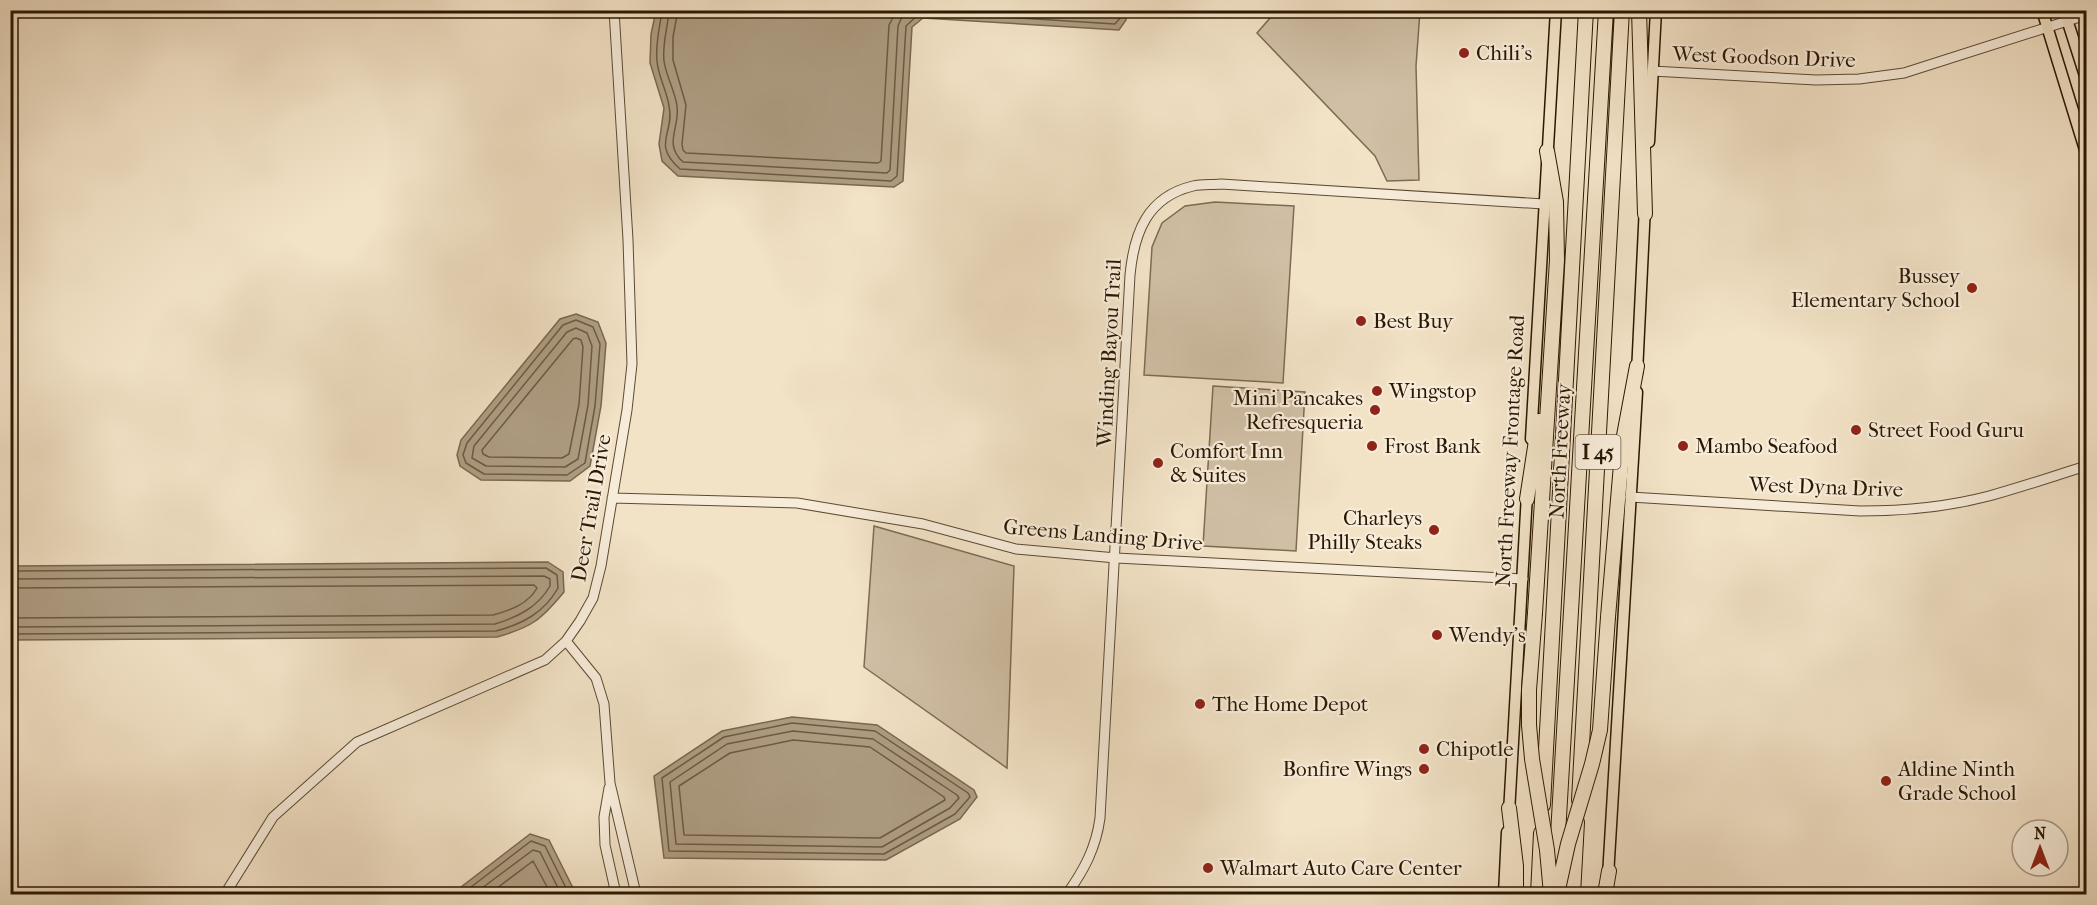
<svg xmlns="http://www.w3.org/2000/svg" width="2097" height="905" font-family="'IM FELL French Canon',serif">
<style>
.green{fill:#d0bfa5;stroke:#7d6b53;stroke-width:1.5}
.water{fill:#ae9d83;stroke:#79674f;stroke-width:1.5}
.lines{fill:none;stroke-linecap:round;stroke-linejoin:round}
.shore{stroke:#6c5a42;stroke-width:1.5}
.minor-casing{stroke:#5c4a32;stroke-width:11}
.major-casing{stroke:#2a1701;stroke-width:13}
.highway-casing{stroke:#2a1701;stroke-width:16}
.minor{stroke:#f7ecda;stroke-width:9}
.major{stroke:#f2e2c6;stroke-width:10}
.highway{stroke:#f2e2c6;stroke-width:14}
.highway-bridge-casing{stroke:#2a1701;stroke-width:16;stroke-linecap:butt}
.highway-bridge{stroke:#f2e2c6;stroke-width:14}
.poi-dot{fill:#8f2418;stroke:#f7ecda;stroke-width:2}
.labels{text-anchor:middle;stroke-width:4.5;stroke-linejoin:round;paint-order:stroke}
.shield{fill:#f7ecda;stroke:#685742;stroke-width:1.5}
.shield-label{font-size:20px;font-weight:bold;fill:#2a1701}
.poi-label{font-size:21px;fill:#2a1701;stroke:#f7ecda;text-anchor:start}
.street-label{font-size:21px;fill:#2a1701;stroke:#f7ecda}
</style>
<rect width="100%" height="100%" fill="#f2e2c6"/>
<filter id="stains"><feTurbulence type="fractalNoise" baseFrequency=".00333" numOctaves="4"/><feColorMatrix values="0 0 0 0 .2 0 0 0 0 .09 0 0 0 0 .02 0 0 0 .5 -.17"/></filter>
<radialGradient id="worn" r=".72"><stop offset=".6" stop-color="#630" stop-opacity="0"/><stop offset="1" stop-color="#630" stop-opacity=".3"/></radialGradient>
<path class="green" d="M1277 10 1420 11 1416 66 1419 180 1387 181 1375 156 1257 33Z
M1215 202 1294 206 1283 383 1144 375 1152 247 1162 223 1185 206Z
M1213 386 1305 392 1296 551 1203 546Z
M874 526 1014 566 1007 768 864 667Z"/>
<path class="water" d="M656 11 1126 10V20L1119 30 923 18 912 27 903 181 894 187 678 176 662 161 659 144 664 108 650 63 651 34Z
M576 314 598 322 606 343 601 406 590 466 570 481 481 480 460 466 457 455 461 440 560 319Z
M548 562 563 572 564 592C541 620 532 627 497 637L11 640V566Z
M792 717 877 725 974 790 977 797 960 819 886 860 664 858 654 776 722 731Z
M530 834 549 840 576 894H452Z"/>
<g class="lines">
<path class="shore" d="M662 10C660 27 655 44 657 61 658 76 667 91 669 106 675 134 651 143 680 169L891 181 897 176 906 26 919 14 924 12 1115 24 1120 18V10
M669 10C668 27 662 44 664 61 666 76 675 91 677 106 680 128 663 144 683 162L887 173 890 170 898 26 901 19 911 10
M678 10 673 37V60L686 105 682 144 683 150 686 153 878 163 881 161 889 25 897 10
M1023 10 1110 16 1113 10
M576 320 593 327 600 344 595 406 585 463 567 475 484 474 466 463 463 455 467 443 563 325Z
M576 328 587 333 592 346 588 405 578 459 565 467 486 466 472 458 474 446 567 332Z
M576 338 581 340 583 347 579 404 569 454 562 458 489 457 483 454 482 450 573 339Z
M10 571 546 568 557 575 558 588C544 613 522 624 496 631L10 634
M10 579 544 576 550 579V586C538 607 518 617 495 624L10 627
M10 588 534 585 537 588C528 604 511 610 493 615L10 618
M792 723 875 731 968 793 970 797 955 814 884 854 669 851 662 778 724 737Z
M793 731 873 739 957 795 959 798 950 808 882 847 676 844 670 782 727 744Z
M793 740 870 747 944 797 945 800 880 838 684 835 679 786 730 753Z
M462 894 531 841 545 846 569 894
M474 894 533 850 540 852 561 894
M489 894 533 861 551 894"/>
<g class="minor-casing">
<path id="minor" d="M1652 71 1816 80 1859 79 1904 73 2086 15
M1630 497 1860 511C1903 511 1947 507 1989 496 2022 487 2054 476 2086 466
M612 498 797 503 923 524 1016 549 1116 558 1523 579
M566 641 596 678 604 704 610 783 636 894
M609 788 604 817 605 845 616 894
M225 894 273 817 357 742 545 660 566 641 580 621 593 598 601 566 627 410 632 364 628 240 614 10
M1067 894C1084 870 1096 848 1100 818L1130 275C1134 233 1147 197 1193 186 1202 184 1212 185 1221 184L1544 204"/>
</g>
<g class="major-casing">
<path id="major" d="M2042 10 2086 153
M2064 10 2086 79
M1649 142 1656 10
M1637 373 1645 206
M1531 439 1556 10
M1509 813 1527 494
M1608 876 1637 392
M1504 894 1507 832"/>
</g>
<g class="highway-casing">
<path id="highway" d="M1639 10 1645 214
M1527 499 1539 421
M1535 613 1557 260 1556 202 1547 151
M1608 617 1623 441 1637 366
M1579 800 1622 10
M1543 805 1586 10
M1509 808 1516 866V894
M1555 886 1606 10
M1538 894 1541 833
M1573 894 1577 822
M1605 894 1609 871"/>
</g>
<use href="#minor" class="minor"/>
<use href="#major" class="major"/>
<use href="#highway" class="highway"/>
<g class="highway-bridge-casing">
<path id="highway-bridge" d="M1535 613 1529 690V725L1532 759 1547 850 1551 894
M1557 894 1568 844 1592 764 1600 730 1608 617"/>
</g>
<use href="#highway-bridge" class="highway-bridge"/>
</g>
<g class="poi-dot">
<circle cx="1464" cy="53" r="6"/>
<circle cx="1972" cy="288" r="6"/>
<circle cx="1361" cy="321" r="6"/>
<circle cx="1377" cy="391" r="6"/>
<circle cx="1375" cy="410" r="6"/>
<circle cx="1856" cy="430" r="6"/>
<circle cx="1372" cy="446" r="6"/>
<circle cx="1683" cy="446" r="6"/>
<circle cx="1158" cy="463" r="6"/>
<circle cx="1434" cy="530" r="6"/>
<circle cx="1437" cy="635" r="6"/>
<circle cx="1200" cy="704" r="6"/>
<circle cx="1424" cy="749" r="6"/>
<circle cx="1424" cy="769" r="6"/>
<circle cx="1886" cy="781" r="6"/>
<circle cx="1208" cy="868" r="6"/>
</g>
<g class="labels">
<rect class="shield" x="1575.5" y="435" width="45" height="34" rx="4.5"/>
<g class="shield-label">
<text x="1598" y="459">I 45</text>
</g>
<g class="poi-label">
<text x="1476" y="60">Chili's</text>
<text x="1960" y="283" text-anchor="end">Bussey<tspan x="1960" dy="24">Elementary School</tspan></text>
<text x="1373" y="328">Best Buy</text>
<text x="1389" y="398">Wingstop</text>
<text x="1363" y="405" text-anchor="end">Mini Pancakes<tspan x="1363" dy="24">Refresqueria</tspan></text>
<text x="1868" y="437">Street Food Guru</text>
<text x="1384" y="453">Frost Bank</text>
<text x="1695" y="453">Mambo Seafood</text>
<text x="1170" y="458">Comfort Inn<tspan x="1170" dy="24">&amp; Suites</tspan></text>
<text x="1422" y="525" text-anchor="end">Charleys<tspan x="1422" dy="24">Philly Steaks</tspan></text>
<text x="1449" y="642">Wendy's</text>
<text x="1212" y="711">The Home Depot</text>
<text x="1436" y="756">Chipotle</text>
<text x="1412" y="776" text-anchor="end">Bonfire Wings</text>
<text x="1898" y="776">Aldine Ninth<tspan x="1898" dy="24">Grade School</tspan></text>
<text x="1220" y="875">Walmart Auto Care Center</text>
</g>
<g class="street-label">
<text transform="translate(1764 57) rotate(2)" y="7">West Goodson Drive</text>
<text transform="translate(1109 353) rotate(-87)" y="7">Winding Bayou Trail</text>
<text transform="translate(1510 451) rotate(-87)" y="7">North Freeway Frontage Road</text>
<text transform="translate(1560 451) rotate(-87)" y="7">North Freeway</text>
<text transform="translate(1826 487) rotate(2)" y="7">West Dyna Drive</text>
<text transform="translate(591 508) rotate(-80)" y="7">Deer Trail Drive</text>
<text transform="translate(1103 535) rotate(5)" y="7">Greens Landing Drive</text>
</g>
</g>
<rect width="2097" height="905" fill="none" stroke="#f2e2c6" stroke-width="36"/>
<rect x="12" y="12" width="2073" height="881" fill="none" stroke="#2a1701" stroke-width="3"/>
<rect x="18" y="18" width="2061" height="869" fill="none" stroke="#2a1701" stroke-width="1.5"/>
<g transform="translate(2040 848)"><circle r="28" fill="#f7ecda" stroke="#a59783" stroke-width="1.5"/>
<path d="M0-4.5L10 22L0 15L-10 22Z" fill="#8f2418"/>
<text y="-9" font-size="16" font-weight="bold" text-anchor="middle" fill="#2a1701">N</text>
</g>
<rect width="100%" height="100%" filter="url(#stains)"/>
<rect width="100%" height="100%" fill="url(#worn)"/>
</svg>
